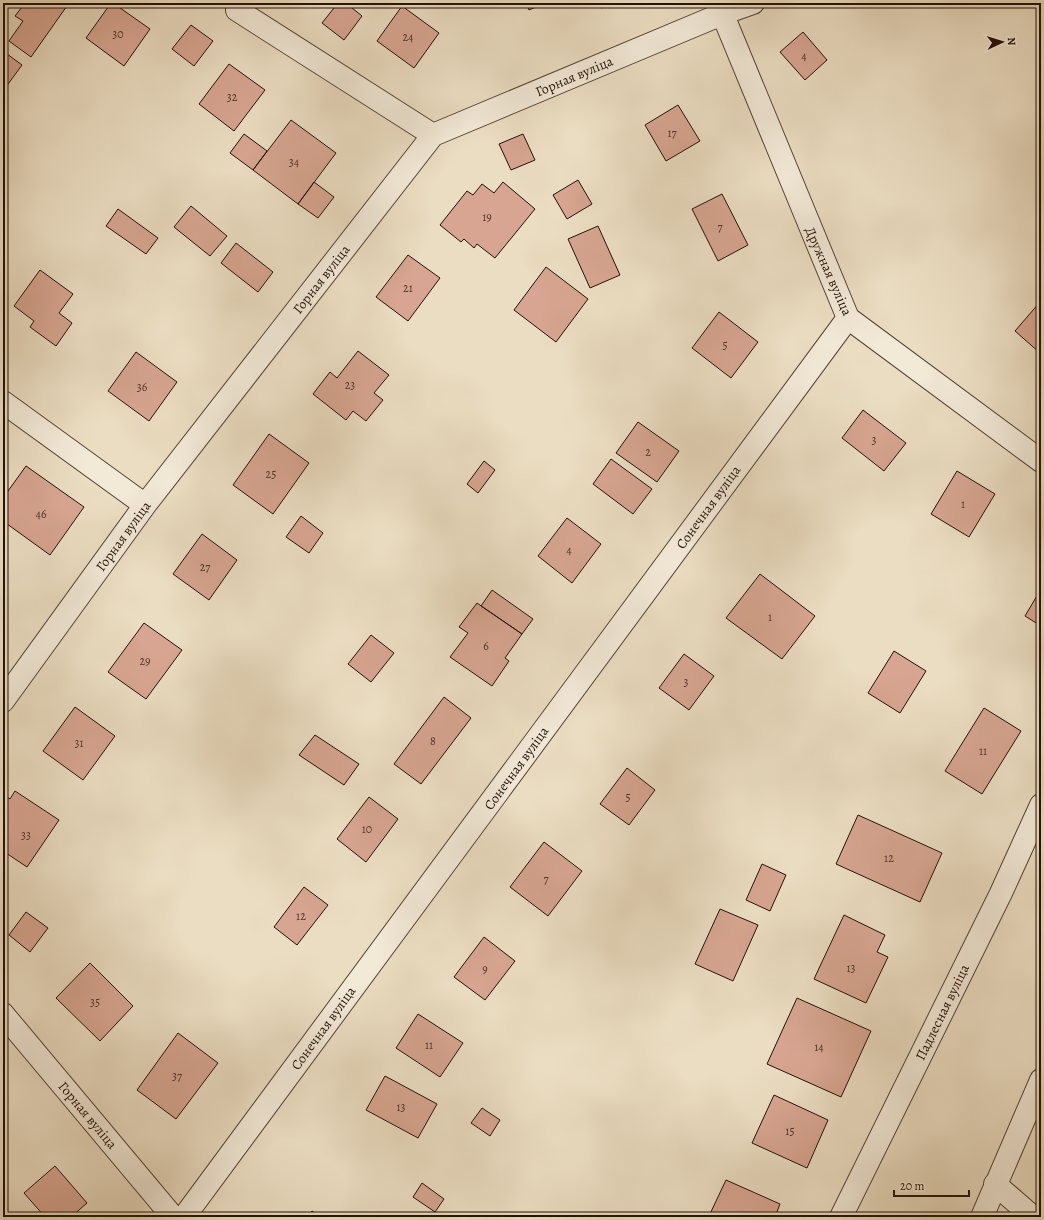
<svg xmlns="http://www.w3.org/2000/svg" width="1044" height="1220" font-family="Alegreya,serif">
<style>
.building{fill:#d7a591;stroke:#231105}
.lines{fill:none;stroke-linecap:round;stroke-linejoin:round}
.minor-casing{stroke:#554434;stroke-width:24}
.minor{stroke:#f2e9d7;stroke-width:22}
.labels{text-anchor:middle;stroke-width:3.5;stroke-linejoin:round;paint-order:stroke}
.number-label{font-size:12px;fill:#503628}
.street-label{font-size:14px;fill:#231105;stroke:#f2e9d7}
</style>
<rect width="100%" height="100%" fill="#ebddc2"/>
<filter id="stains"><feTurbulence type="fractalNoise" baseFrequency=".005" numOctaves="4"/><feColorMatrix values="0 0 0 0 .2 0 0 0 0 .09 0 0 0 0 .02 0 0 0 .5 -.17"/></filter>
<radialGradient id="worn" r=".72"><stop offset=".6" stop-color="#630" stop-opacity="0"/><stop offset="1" stop-color="#630" stop-opacity=".3"/></radialGradient>
<path class="building" d="M16 3H69L31 57 9 41 23 21 15 16 22 7Z
M111 3H113L150 29 124 66 86 38Z
M338 3H346L362 16 344 40 322 23Z
M526 3H545L529 10Z
M599 3H613L601 8Z
M402 6 439 33 414 68 377 41Z
M191 25 213 41 194 66 172 49Z
M803 32 827 60 805 80 780 52Z
M3 51 22 65 3 91Z
M229 64 265 90 234 131 199 104Z
M678 105 700 141 666 161 645 125Z
M291 120 336 153 298 204 253 170Z
M244 134 267 151 253 170 230 153Z
M523 134 535 160 511 170 499 144Z
M578 180 592 204 567 219 553 195Z
M314 182 334 197 318 218 298 204Z
M503 182 535 209 495 258 477 244 474 248 464 239 461 242 440 225 467 191 473 195 482 184 494 193Z
M722 194 748 245 718 261 692 209Z
M191 206 227 236 210 256 174 227Z
M118 209 158 238 146 254 106 226Z
M598 226 620 275 590 288 568 239Z
M236 243 273 272 258 292 221 263Z
M408 255 440 278 408 321 376 297Z
M546 267 588 299 556 342 514 310Z
M40 270 73 294 59 313 72 323 56 346 30 327 34 321 14 306Z
M1040 302 1041 351 1040 353 1015 331Z
M719 312 758 342 731 378 692 348Z
M358 351 389 375 374 393 383 400 366 421 353 411 346 420 313 394 330 372 337 378Z
M136 352 177 382 149 421 108 391Z
M863 410 906 443 884 471 842 438Z
M638 422 679 451 657 482 616 453Z
M269 434 309 463 273 514 233 485Z
M611 459 652 489 633 514 593 484Z
M484 461 495 470 478 493 467 484Z
M26 466 84 507 50 555 3 521V498Z
M957 471 995 494 969 537 931 514Z
M301 516 323 533 309 553 286 537Z
M567 518 601 544 572 583 538 556Z
M202 534 237 560 209 600 173 574Z
M760 574 815 616 782 659 726 618Z
M1041 589V626L1025 616Z
M492 590 533 619 522 634 481 606Z
M477 603 522 634 505 658 509 661 492 686 450 657 468 633 459 627Z
M144 623 182 650 146 699 108 672Z
M371 635 394 653 371 682 348 664Z
M894 651 926 671 900 713 868 693Z
M684 654 714 676 689 710 659 688Z
M444 697 471 718 421 784 394 764Z
M75 707 115 736 83 780 43 751Z
M984 708 1021 731 982 794 945 771Z
M315 735 359 764 344 785 299 755Z
M627 768 655 790 629 825 600 804Z
M15 791 59 820 27 867 3 851V794L10 799Z
M369 797 398 819 366 862 337 839Z
M858 815 942 853 920 902 836 864Z
M544 842 582 871 548 916 510 887Z
M762 864 786 875 770 911 746 900Z
M304 887 328 905 297 945 274 927Z
M720 909 758 925 733 981 695 964Z
M26 912 48 928 30 952 9 935Z
M844 915 885 935 877 952 888 957 866 1003 814 979Z
M484 937 515 961 485 1000 454 977Z
M90 963 133 1006 100 1041 56 998Z
M797 998 871 1031 841 1097 767 1064Z
M418 1014 463 1043 440 1077 396 1048Z
M178 1033 218 1063 176 1119 137 1090Z
M385 1076 437 1104 418 1138 366 1110Z
M774 1095 828 1120 807 1168 752 1143Z
M482 1108 500 1120 490 1136 471 1123Z
M55 1166 87 1203 71 1217H45L24 1193Z
M726 1180 780 1204 775 1217H711L709 1216Z
M422 1183 444 1199 435 1212 413 1197Z
M312 1211 321 1217H307Z"/>
<g class="lines">
<g class="minor-casing">
<path id="minor" d="M718 3 848 318 1041 461
M237 10 433 135
M3 402 145 505
M3 701 145 505 433 135 722 14 753 3
M3 1014 173 1217
M995 1184 1033 1217
M184 1217 848 318
M841 1217 1001 893 1041 805
M982 1217 1041 1080"/>
</g>
<use href="#minor" class="minor"/>
</g>
<g class="labels">
<g class="number-label">
<text x="118" y="38">30</text>
<text x="408" y="41">24</text>
<text x="804" y="60">4</text>
<text x="232" y="101">32</text>
<text x="672" y="137">17</text>
<text x="294" y="166">34</text>
<text x="487" y="221">19</text>
<text x="720" y="231">7</text>
<text x="408" y="292">21</text>
<text x="725" y="349">5</text>
<text x="350" y="389">23</text>
<text x="142" y="391">36</text>
<text x="874" y="444">3</text>
<text x="648" y="456">2</text>
<text x="271" y="478">25</text>
<text x="963" y="508">1</text>
<text x="41" y="518">46</text>
<text x="569" y="554">4</text>
<text x="205" y="571">27</text>
<text x="770" y="621">1</text>
<text x="486" y="650">6</text>
<text x="145" y="665">29</text>
<text x="686" y="686">3</text>
<text x="433" y="745">8</text>
<text x="79" y="747">31</text>
<text x="983" y="755">11</text>
<text x="628" y="801">5</text>
<text x="367" y="833">10</text>
<text x="26" y="839">33</text>
<text x="889" y="862">12</text>
<text x="546" y="883">7</text>
<text x="301" y="920">12</text>
<text x="851" y="972">13</text>
<text x="485" y="973">9</text>
<text x="95" y="1006">35</text>
<text x="429" y="1049">11</text>
<text x="819" y="1051">14</text>
<text x="177" y="1080">37</text>
<text x="401" y="1111">13</text>
<text x="790" y="1135">15</text>
</g>
<g class="street-label">
<text transform="translate(574 76) rotate(-23)" y="5">Горная вуліца</text>
<text transform="translate(829 271) rotate(66)" y="5">Дружная вуліца</text>
<text transform="translate(321 279) rotate(-52)" y="5">Горная вуліца</text>
<text transform="translate(708 507) rotate(-54)" y="5">Сонечная вуліца</text>
<text transform="translate(123 536) rotate(-54)" y="5">Горная вуліца</text>
<text transform="translate(516 768) rotate(-54)" y="5">Сонечная вуліца</text>
<text transform="translate(942 1012) rotate(-64)" y="5">Падлесная вуліца</text>
<text transform="translate(323 1028) rotate(-54)" y="5">Сонечная вуліца</text>
<text transform="translate(88 1115) rotate(50)" y="5">Горная вуліца</text>
</g>
</g>
<rect width="1044" height="1220" fill="none" stroke="#ebddc2" stroke-width="16"/>
<rect x="4" y="4" width="1036" height="1212" fill="none" stroke="#231105" stroke-width="2"/>
<rect x="8" y="8" width="1028" height="1204" fill="none" stroke="#231105"/>
<g transform="translate(1002 42) rotate(86)" stroke="#f2e9d7" stroke-width="3" paint-order="stroke">
<path d="M0-3L7 15L0 10L-7 15Z" fill="#231105"/>
<text y="-6" font-size="11" font-weight="bold" text-anchor="middle" fill="#231105">N</text>
</g>
<path d="M894 1190v6h75v-6" fill="none" stroke="#231105" stroke-width="2"/>
<text x="900" y="1190" font-size="12" fill="#231105" stroke="#f2e9d7" stroke-width="3" paint-order="stroke">20 m</text>
<rect width="100%" height="100%" filter="url(#stains)"/>
<rect width="100%" height="100%" fill="url(#worn)"/>
</svg>
